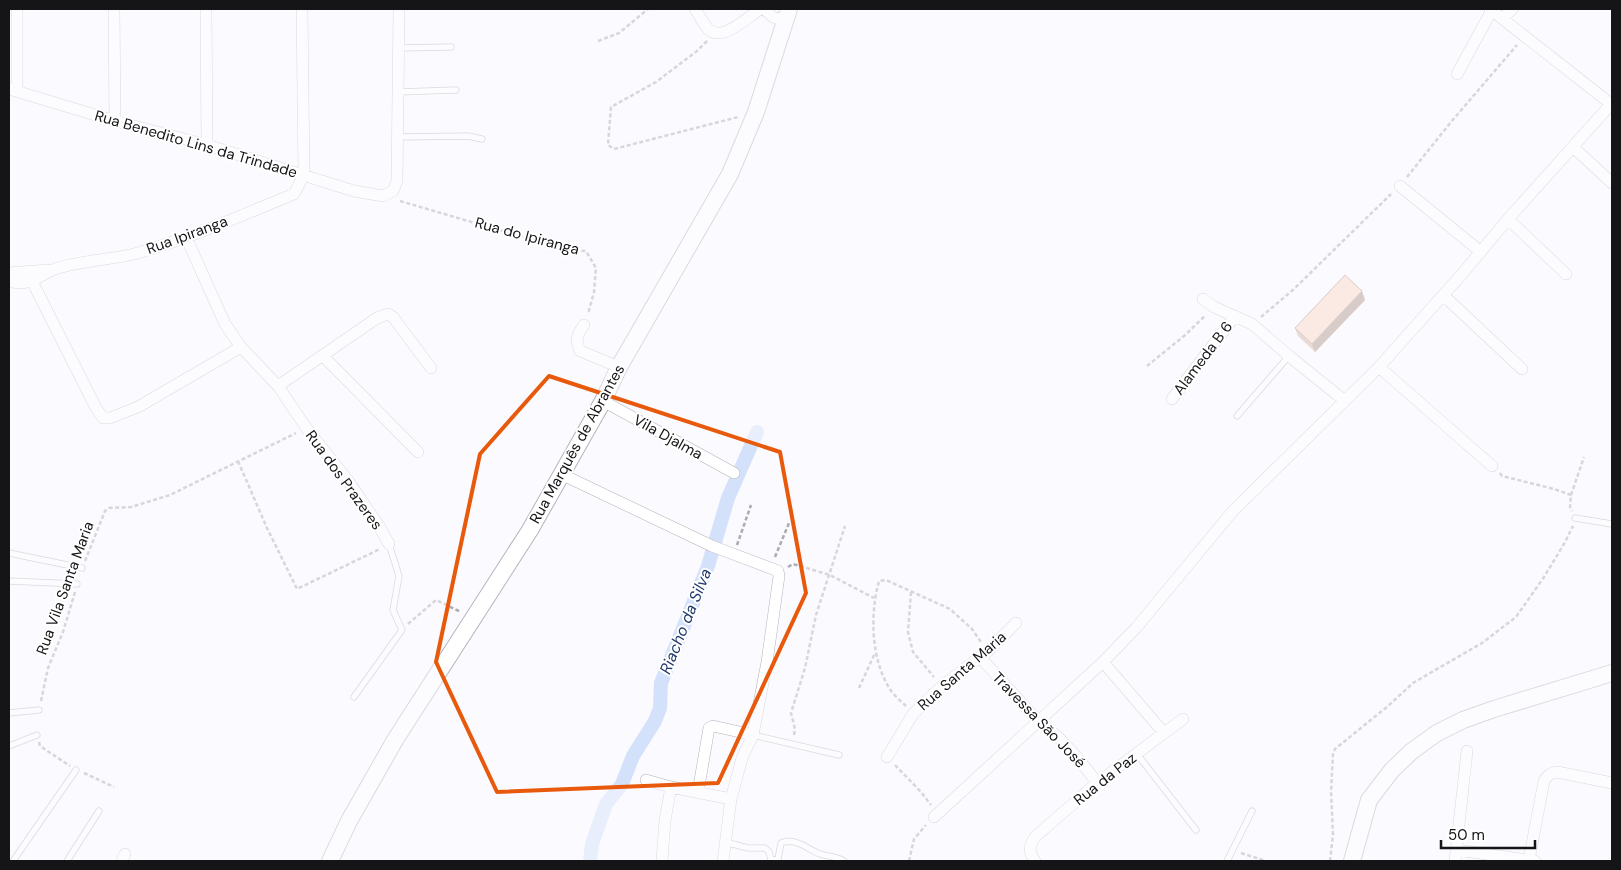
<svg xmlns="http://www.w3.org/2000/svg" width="1621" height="870" font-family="'DM Sans',sans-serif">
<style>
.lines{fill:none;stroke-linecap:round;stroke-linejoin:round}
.canal{stroke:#d4e1fb;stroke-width:14}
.lane-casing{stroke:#b4b3b9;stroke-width:7}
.street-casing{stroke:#b4b3b9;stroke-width:12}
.secondary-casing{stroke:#b4b3b9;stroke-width:18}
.path{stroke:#acacb0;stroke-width:2.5;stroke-dasharray:4 2.5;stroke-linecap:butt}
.lane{stroke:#fff;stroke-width:5.5}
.street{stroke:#fff;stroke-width:11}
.secondary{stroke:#fff;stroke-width:16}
.wall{fill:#d9b6a6}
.shaded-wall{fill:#b09487}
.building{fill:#fcd4c1;stroke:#b09487}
.marked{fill:none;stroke:#e8590c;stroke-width:4;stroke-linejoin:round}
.labels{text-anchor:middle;stroke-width:4;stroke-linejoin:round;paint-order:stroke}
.street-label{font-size:15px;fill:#151517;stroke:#fff}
.water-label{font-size:16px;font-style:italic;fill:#21396c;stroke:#fff}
</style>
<rect width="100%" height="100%" fill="#fafaff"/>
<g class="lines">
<path class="canal" d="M590 861 592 844 606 804 622 784 633 756 655 721 660 708 661 683 708 566 728 498 757 432"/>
<g class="lane-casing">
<path id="lane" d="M399 48 451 47
M399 92 456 90
M398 137 468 136 482 139
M1237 416 1289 356
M1575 518 1612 524
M9 553 82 568
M9 581 77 584
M354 697 402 630 393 610 399 576 389 544
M9 713 39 710
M753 735 839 755
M9 746 37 735
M1137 754 1196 830
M725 842 748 848H765L769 852 771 860 778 859 781 843C796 837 807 849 820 854 828 857 836 856 844 861
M13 861 76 770
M67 861 99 811
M1227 861 1252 811"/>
</g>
<g class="street-casing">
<path id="street" d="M114 9 115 121
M206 9 207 145
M695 9C699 15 703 23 708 29 722 43 748 17 760 9
M764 9 773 17 785 21
M1490 9 1611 104
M1503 18 1512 9
M1457 74 1492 10
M9 89 115 121 207 145 354 191 383 196 393 191 397 181 399 9
M17 91V9
M1573 147 1612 183
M1400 186 1481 252
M1508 219 1566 274
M186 237 225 324 241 347 278 386 307 429 349 482 379 526 389 544
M9 273 49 270
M9 281C26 288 40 275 55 269 78 261 109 260 134 254 189 239 242 215 294 194L304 175 302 9
M32 281 96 408 103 418H110L138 407 241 347
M1443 295 1522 369
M1203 299 1214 307 1252 324 1289 356 1345 401
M584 325C577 335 575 339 580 351L619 367
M323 356 418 452
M1379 367 1492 466
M278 386 377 318 388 314 393 317 431 368
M1172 399 1235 316
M603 401 734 473
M561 474 712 546 778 571 779 576 767 662 753 735 742 758 731 799 723 861
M980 657 1038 721C1061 736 1081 761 1097 783
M1103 662 1164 733
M887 757 913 714 942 686 988 651 1016 623
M646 780 671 787 731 799
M698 792 709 728 713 726 753 735
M934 817 1103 662 1136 628 1232 512 1379 367 1462 274 1508 219 1612 103
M1457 850 1535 861
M1529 860 1544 781C1548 775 1550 773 1557 772L1612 783
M122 861 125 854
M662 861 665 820 671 787
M1035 861C1028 852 1029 845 1036 836L1097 783 1183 719
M1455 861 1467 751"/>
</g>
<g class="secondary-casing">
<path id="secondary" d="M330 861 349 821 395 740 530 530 603 401 619 367 730 174 756 112 789 9
M1352 861 1369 800 1392 770 1412 751 1437 733 1463 720 1494 709 1612 673"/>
</g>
<path class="path" d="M598 41 619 33 648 9
M707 41 697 51 656 82 611 107 608 145 614 149 738 117
M1407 177 1451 122 1517 45
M400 201 567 250 586 251 596 268 594 292 588 314
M1261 317 1294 289 1391 194
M1147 366 1184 336 1206 315
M238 461 267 528 297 589 380 549
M1500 473 1502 476 1554 489 1571 495 1570 507 1572 511
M1571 495 1584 457
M737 545 751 505
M775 557 789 523
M85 561 105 511 109 508 131 507 170 495 296 433
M788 567 793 564 830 575 874 598
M911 592 908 632 913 652 934 677
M408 624 436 600 461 612
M859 688 875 653
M41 701 48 668 63 632 75 592
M906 706C900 700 892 694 888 686 871 656 870 614 879 581L886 580 950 609 972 629 981 642
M794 735 795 729 791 713 805 668 816 615 845 526
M39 742 40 746 70 766
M895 765 921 792 931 805
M84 773 114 787
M1241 853 1266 861
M909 861 914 839 926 825
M1330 861 1333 835 1331 792 1333 753 1335 749 1388 706 1413 683 1482 643 1516 617 1544 577 1564 544 1573 526"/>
<use href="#lane" class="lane"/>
<use href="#street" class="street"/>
<use href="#secondary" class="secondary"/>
</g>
<path class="wall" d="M1365 300 1315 352 1298 336 1295 328Z"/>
<path class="shaded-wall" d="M1362 291 1365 300 1315 352 1312 344Z"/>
<path class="building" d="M1345 275 1362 291 1312 344 1295 328Z"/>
<path d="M0 0H1621V870H0ZM549 376 780 452 806 593 718 783 497 792 436 662 480 454Z" fill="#fafaff" fill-opacity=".55" fill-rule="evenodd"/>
<path class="marked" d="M549 376 780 452 806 593 718 783 497 792 436 662 480 454Z"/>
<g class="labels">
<g class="street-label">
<text transform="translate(196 144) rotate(16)" y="5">Rua Benedito Lins da Trindade</text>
<text transform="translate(187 235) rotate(-20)" y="5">Rua Ipiranga</text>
<text transform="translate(527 236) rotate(15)" y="5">Rua do Ipiranga</text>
<text transform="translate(1203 358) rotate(-53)" y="5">Alameda B 6</text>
<text transform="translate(668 437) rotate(29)" y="5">Vila Djalma</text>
<text transform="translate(577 444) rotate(-61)" y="5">Rua Marquês de Abrantes</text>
<text transform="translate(344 480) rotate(54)" y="5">Rua dos Prazeres</text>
<text transform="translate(65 588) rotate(-70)" y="5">Rua Vila Santa Maria</text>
<text transform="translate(962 671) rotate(-41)" y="5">Rua Santa Maria</text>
<text transform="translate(1039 720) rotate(46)" y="5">Travessa São José</text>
<text transform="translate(1105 779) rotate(-38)" y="5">Rua da Paz</text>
</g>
<g class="water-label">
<text transform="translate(685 621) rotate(-68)" y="6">Riacho da Silva</text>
</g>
</g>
<rect width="1621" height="870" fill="none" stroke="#151517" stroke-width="20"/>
<path d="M1441 840v8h94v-8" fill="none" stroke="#151517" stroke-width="2.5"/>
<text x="1448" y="840" font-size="15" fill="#151517" stroke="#ffffff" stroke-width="4" paint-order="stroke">50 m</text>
</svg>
